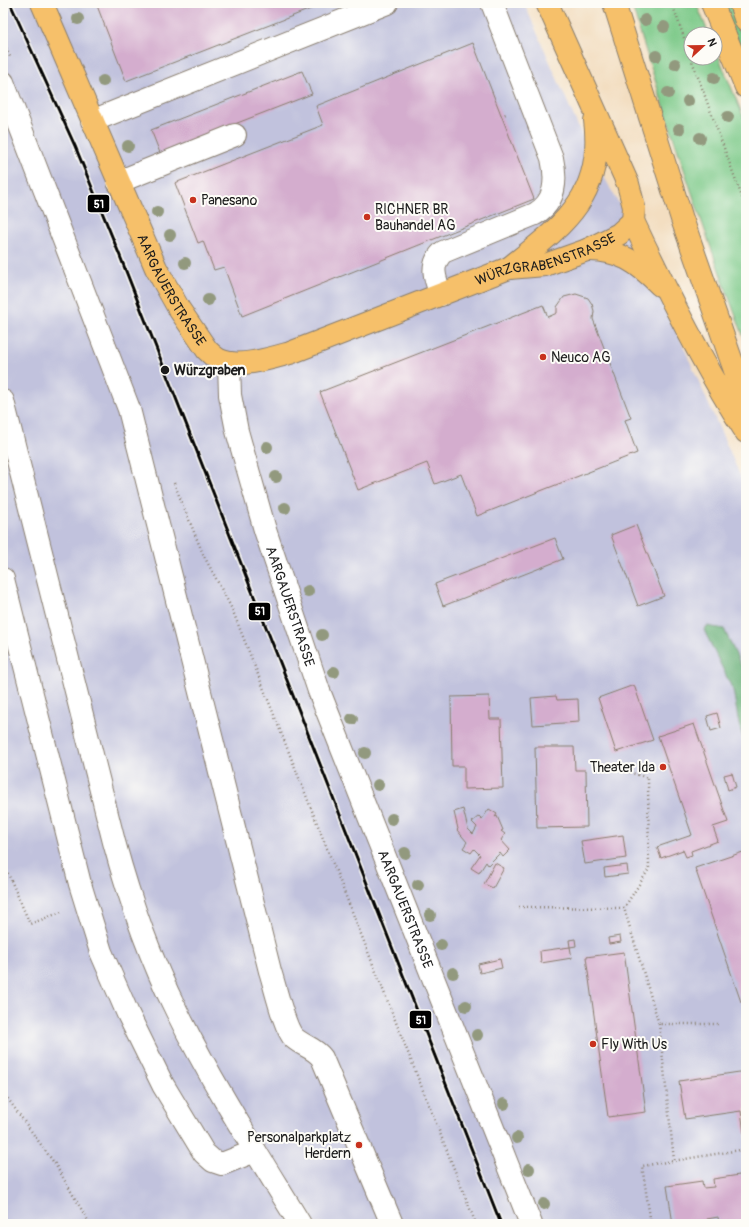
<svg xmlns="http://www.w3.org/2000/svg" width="749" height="1227" font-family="Pangolin,sans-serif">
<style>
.industrial{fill:#c1c2dd}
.green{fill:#7bc988;stroke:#4c7252}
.forest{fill:#64ad74;stroke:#406448}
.building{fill:#d4adce}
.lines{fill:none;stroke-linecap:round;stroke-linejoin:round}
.minor-casing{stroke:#887d6e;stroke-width:24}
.major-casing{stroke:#887d6e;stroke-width:24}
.highway-casing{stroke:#887d6e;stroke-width:24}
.path{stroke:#887d6e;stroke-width:2.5;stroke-dasharray:1 3;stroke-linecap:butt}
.minor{stroke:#fff;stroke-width:22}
.major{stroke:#f6c06b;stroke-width:22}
.highway{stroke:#f6c06b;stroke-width:22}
.tram-1-casing{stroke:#fdfcf7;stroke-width:6}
.tram-1{stroke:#000;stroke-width:3}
.tree{fill:#92997e}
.poi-dot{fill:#c8321e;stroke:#fdfcf7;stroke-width:1.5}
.stop-dot{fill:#1c1c1c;stroke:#fdfcf7;stroke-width:1.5}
.labels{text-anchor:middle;stroke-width:4;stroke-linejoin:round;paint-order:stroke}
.poi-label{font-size:14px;fill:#1c1c1c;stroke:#fdfcf7;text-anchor:start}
.street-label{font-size:14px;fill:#1c1c1c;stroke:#fdfcf7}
.stop-label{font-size:14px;font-weight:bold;fill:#1c1c1c;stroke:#fdfcf7;text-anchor:start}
.line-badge{stroke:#fdfcf7;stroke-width:1.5}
.badge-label{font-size:11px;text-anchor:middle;font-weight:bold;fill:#fff}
</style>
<rect width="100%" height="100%" fill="#fdfcf7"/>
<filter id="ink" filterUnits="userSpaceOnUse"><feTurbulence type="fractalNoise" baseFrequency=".025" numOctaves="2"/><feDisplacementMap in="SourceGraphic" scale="8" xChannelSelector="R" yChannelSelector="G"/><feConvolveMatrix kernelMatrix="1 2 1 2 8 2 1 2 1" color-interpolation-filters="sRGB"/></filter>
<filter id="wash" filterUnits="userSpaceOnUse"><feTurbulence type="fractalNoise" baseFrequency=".012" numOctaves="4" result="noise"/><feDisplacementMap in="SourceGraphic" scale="16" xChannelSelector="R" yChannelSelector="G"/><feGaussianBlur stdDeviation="0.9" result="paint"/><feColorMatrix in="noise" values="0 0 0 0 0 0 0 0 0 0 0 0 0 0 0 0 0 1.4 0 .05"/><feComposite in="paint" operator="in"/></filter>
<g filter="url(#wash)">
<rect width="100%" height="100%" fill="#f3dec1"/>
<path class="industrial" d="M3 3H524L585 142 629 222 746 489V1224H3Z"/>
<path class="green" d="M631 3H696L709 34H691V58H715V48L746 123V343C703 231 666 117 631 3Z
M721 3H731L746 48V68Z"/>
<path class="forest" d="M707 626 724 629 746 676V748L739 724 733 690 704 630Z"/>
<g id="blocks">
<path class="building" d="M96 3H326L126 81Z
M473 43 534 199 242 316 224 267 214 270 203 241 198 243 175 183 323 125 316 106Z
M302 71 312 94 160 153 151 130Z
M576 294 588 298 592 304 594 311 593 319 631 418 625 420 637 453 477 516 461 474 435 484 427 463 358 490 320 392 543 305 548 317 557 313V307L564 297Z
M636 525 664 596 638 606 611 535Z
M555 538 563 559 443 606 435 584Z
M634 685 653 740 616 752 598 698Z
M489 696 490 719H501L503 788 464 789V766H452L451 697Z
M556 696 557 700 578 699 579 722 533 725 531 698Z
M717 713 721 728 711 731 707 716Z
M694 724 728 822 713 827 718 841 691 851 692 855 686 857 683 850 661 858 657 847 692 835 658 736Z
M535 747H574L575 770H586L587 827 537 828Z
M732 773 736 787 728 790 724 775Z
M463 809 468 829 473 834 477 827 472 822 479 816 482 819 489 809 497 814 495 817 497 816 503 830 501 831 505 834 501 840 510 850 503 857 500 853 488 865 486 862 479 873 471 868 480 855 474 849 471 853 463 848 467 842 457 830 458 829 454 812Z
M623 835 626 858 585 864 581 841Z
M743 852 746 861V1000L741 1002 695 868Z
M495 863 504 868 493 888 484 884Z
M627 865 628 874 605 877 604 868Z
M620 936 621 942 609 944 608 938Z
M575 939 576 946 570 947 569 940Z
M570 947 572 958 541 963 540 951Z
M624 952 646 1112 608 1117 586 957Z
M500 959 502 968 480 973 478 964Z
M746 1071V1133H744L741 1111 685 1119 679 1081Z
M746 1174V1221L719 1224 718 1217 707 1219 708 1224H673L667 1186 702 1181 703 1188 714 1187 713 1179Z"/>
</g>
</g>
<g filter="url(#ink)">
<use href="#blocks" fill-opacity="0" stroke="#887d6e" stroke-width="1"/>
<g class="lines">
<g class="minor-casing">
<g id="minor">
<path d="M3 82 129 409 270 971C275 986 284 1028 294 1038 303 1046 315 1048 322 1058L392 1224"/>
<path d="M92 121 387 3"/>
<path d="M118 182 235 135"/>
<path d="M441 295C435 279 429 265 443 252L535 214C556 202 557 181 552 158L492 3"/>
<path id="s1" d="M229 363 230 395 237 431 265 530 319 691 531 1224"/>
<path d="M3 401 114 842C130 901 150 958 177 1012 213 1085 258 1155 300 1224"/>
<path d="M3 579 80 884 101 952 128 1014 163 1085 204 1153 213 1161 222 1164 255 1151"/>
</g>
</g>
<g class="major-casing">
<g id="major">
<path id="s2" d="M42 3 156 268 179 309 207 350C211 354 216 359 222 361 240 368 272 358 290 353L509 268 545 265 587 250 619 234 633 221 634 207 628 184 547 3"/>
<path d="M614 3 682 219 746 402"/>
<path d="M633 221C667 293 703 365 746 432"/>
<path d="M587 250C619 249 638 263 660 285"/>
<path d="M509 268C562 226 605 197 595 120"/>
</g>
</g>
<g class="highway-casing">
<path id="highway" d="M712 3 746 87
M740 3 746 21"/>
</g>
<path class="path" d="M672 3 691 58
M3 41 11 59
M691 58 746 208
M501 116 508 113
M174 483 203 554 232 609 476 1224
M603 764 648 778 649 869 624 908
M3 862 30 924 64 911
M519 907 624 908 659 1024H719
M659 1024 674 1160
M3 1092 55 1164 90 1224
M651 1224 642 1166 746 1149"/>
<use href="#minor" class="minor"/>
<use href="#major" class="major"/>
<use href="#highway" class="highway"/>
<g class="tram-1-casing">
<path id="tram-1" d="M10 3 75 146 120 256 501 1224"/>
</g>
<use href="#tram-1" class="tram-1"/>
</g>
<g class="tree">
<circle cx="78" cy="19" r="6"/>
<circle cx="645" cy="20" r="6"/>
<circle cx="664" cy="27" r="6"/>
<circle cx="656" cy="56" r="6"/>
<circle cx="675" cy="64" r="6"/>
<circle cx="714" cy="78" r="6"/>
<circle cx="103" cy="81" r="6"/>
<circle cx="668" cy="93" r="6"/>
<circle cx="688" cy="101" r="6"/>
<circle cx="728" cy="117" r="6"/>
<circle cx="679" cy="129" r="6"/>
<circle cx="700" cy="138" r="6"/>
<circle cx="128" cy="146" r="6"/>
<circle cx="157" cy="212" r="6"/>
<circle cx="170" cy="235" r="6"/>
<circle cx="185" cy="263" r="6"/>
<circle cx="208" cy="300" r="6"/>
<circle cx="267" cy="447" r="6"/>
<circle cx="276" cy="477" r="6"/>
<circle cx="285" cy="508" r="6"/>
<circle cx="308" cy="591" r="6"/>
<circle cx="322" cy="635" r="6"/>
<circle cx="334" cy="672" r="6"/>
<circle cx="352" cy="719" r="6"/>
<circle cx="365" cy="753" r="6"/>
<circle cx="378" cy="785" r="6"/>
<circle cx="392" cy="819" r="6"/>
<circle cx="405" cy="853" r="6"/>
<circle cx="418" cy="885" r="6"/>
<circle cx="430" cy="915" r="6"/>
<circle cx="441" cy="945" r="6"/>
<circle cx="453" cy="973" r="6"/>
<circle cx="466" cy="1006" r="6"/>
<circle cx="477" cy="1035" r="6"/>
<circle cx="504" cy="1104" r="6"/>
<circle cx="517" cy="1138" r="6"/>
<circle cx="529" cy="1169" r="6"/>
<circle cx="544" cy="1204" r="6"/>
</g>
</g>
<g class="poi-dot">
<circle cx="193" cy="200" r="4"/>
<circle cx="367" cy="217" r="4"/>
<circle cx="543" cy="357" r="4"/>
<circle cx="663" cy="767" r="4"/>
<circle cx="593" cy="1044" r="4"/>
<circle cx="359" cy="1145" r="4"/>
</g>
<circle class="stop-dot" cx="165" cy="370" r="5"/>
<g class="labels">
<g class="poi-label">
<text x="201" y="205">Panesano</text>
<text x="375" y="214">RICHNER BR<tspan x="375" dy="16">Bauhandel AG</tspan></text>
<text x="551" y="362">Neuco AG</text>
<text x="655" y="772" text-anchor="end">Theater Ida</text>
<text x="601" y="1049">Fly With Us</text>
<text x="351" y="1142" text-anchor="end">Personalparkplatz<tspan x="351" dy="16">Herdern</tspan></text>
</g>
<g class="street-label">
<text dy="5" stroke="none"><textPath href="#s2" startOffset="746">WÜRZGRABENSTRASSE</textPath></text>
<text dy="5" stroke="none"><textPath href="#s2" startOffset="315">AARGAUERSTRASSE</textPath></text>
<text dy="5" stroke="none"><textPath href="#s1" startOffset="252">AARGAUERSTRASSE</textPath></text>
<text dy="5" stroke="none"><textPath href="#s1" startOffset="576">AARGAUERSTRASSE</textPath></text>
</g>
<g class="stop-label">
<text x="174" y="375">Würzgraben</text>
</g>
</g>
<g class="line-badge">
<rect x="87" y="194" width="23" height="19" rx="4" fill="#000"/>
<rect x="248" y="602" width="23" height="19" rx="4" fill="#000"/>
<rect x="409" y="1010" width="23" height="19" rx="4" fill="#000"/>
</g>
<g class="badge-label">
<text x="99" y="208">51</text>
<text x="260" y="615">51</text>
<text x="421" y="1024">51</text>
</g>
<rect width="749" height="1227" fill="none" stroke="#fdfcf7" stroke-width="16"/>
<g transform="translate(703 46) rotate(68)"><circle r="19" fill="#fdfcf7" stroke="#a3a29f"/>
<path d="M0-3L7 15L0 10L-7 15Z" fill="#c8321e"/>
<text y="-6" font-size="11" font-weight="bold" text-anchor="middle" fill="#1c1c1c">N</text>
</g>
</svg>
